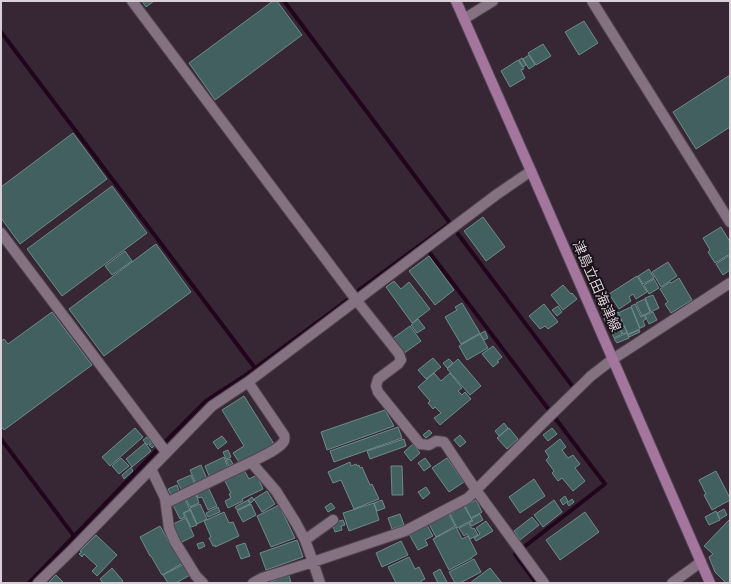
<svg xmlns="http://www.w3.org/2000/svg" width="731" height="584" font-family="'Alegreya Sans','Noto Sans JP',sans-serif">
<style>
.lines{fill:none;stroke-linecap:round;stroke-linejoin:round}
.stream{stroke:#21051e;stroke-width:4}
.building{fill:#436061;stroke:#6d8b8c}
.minor-casing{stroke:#534551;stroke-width:12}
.major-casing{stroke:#534551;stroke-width:12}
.minor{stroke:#847181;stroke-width:10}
.major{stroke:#a4769e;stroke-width:10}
.labels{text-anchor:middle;stroke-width:4;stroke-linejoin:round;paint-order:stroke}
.street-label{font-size:14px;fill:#dad0d8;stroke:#1a1219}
</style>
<rect width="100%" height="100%" fill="#372734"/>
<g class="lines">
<path class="stream" d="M284 1 450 223 359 290
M1 32 255 368
M458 234 573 387
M430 253 549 410
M1 439 74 536
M166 441 206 401 243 377 350 298
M524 547 605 484 555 418
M515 554 536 583
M29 583 158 449"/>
</g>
<path class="building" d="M142 1H154L146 7Z
M273 1H277L302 35 215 100 189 63Z
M584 21 598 43 579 55 565 32Z
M543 44 551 56 536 65 528 53Z
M529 55 535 65 529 69 523 59Z
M522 58 526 65 523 67 519 60Z
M518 60 524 69 521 70 525 78 510 87 501 71Z
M730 75V127L696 149 673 112Z
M73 133 107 179 20 244 1 218V187Z
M112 186 147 233 62 296 27 249Z
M483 217 505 247 486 261 464 231Z
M721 227 730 242V254L715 263 708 252 710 250 703 238Z
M156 244 191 292 104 356 69 309Z
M125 251 132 261 112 275 105 266Z
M730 255V270L723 275 716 264Z
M429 256 454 290 435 305 409 271Z
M668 262 677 276 661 287 652 272Z
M649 269 654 278 643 284 638 276Z
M637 276 647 292 636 299 633 294 629 297 631 301 619 309 609 294Z
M679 278 692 300 671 313 665 304 668 302 660 289 670 282 671 283Z
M654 279 659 288 649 294 644 285Z
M394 281 401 289 409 282 430 309 412 323 386 287Z
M563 285 571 294 572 293 577 299 563 310 551 295Z
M653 295 659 308 651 312 645 298Z
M645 299 650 312 642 316 636 303Z
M462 303 480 333 461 344 445 317 457 310 455 307Z
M544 304 558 322 548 329 545 326 540 329 529 316Z
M635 304 641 317 644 315 646 319 643 321 645 326 640 328 631 306Z
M558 306 562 312 557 316 552 310Z
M631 307 640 329 628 334 618 313Z
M52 312 92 365 4 430 1 426V341L4 339 8 344Z
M618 312 627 332 623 334 616 319 607 324 604 318Z
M653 312 657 320 649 324 645 315Z
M418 319 425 328 417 333 411 325Z
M410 326 421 341 403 354 392 339Z
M620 330 622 334 614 338 612 333Z
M639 330 640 332 629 337 628 335Z
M485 331 488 338 484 340 480 334Z
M627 333 629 338 617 343 614 339Z
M480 334 488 348 467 360 459 346Z
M493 346 502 357 497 361 499 362 493 367 482 354Z
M433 358 441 367 426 379 418 370Z
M449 359 453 363 447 368 443 363Z
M458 359 481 386 470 395 447 369Z
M434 373 441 381 450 373 462 388 458 391 462 395 465 392 471 399 440 425 434 418 441 413 435 407 433 409 428 403 430 401 418 387Z
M244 396 274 444 241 465 233 453 244 446 222 410Z
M385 410 394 426 327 450 321 432Z
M504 423 508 428 499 436 495 431Z
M398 427 402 438 334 462 330 451Z
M135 428 143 437 110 466 102 457Z
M509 428 518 439 507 449 497 438Z
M552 428 557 434 548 441 543 435Z
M429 430 432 433 426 438 423 435Z
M460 435 466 442 460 447 454 440Z
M222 436 227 442 218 449 213 442Z
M147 437 151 442 147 445 143 440Z
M404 439 406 446 370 459 367 451Z
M560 439 566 447 562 450 568 458 573 455 580 464 575 468 585 481 573 491 562 478 558 481 552 473 554 471 546 460 549 457 545 451Z
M153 442 155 445 152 448 149 445Z
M145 443 151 451 132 467 126 459Z
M413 444 420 453 411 461 404 452Z
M228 450 231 457 226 459 223 452Z
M224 457 228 468 209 476 205 466Z
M121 458 129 466 119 474 112 466Z
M425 458 431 466 424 471 418 463Z
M447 458 464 482 449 492 432 468Z
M230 459 233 464 229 466 226 460Z
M350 462 351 466 356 464 357 466 359 465 360 468 362 467 370 485 372 484 379 499 354 509 341 480 333 483 328 472Z
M201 465 207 479 196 484 190 470Z
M391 466H402L403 495H392Z
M131 467 133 471 124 479 122 475Z
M244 470 249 479 257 475 263 489 242 499 243 501 228 508 225 501 231 498 229 494 231 493 224 479Z
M716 471 730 498V500L712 510 704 495 706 494 699 480Z
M191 475 195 485 182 491 177 481Z
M534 479 545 496 520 513 509 497Z
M177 485 179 491 171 495 168 489Z
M208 487 217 506 208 510 202 497 198 498 196 492Z
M426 487 430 493 423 499 418 492Z
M267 491 275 504 262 512 254 499Z
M195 492 199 503 190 507 185 497Z
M565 496 568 501 563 505 560 500Z
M184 497 190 510 183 513 185 517 180 519 172 503Z
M252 497 254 500 251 503 248 500Z
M572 499 574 502 569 506 567 503Z
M248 500 250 504 237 510 235 507Z
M382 500 385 508 377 511 374 503Z
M476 500 482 512 471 518 465 506Z
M554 500 562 512 543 527 534 515Z
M331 503 335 508 328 512 325 507Z
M374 503 379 520 349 531 343 513Z
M200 504 207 519 197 524 190 508Z
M251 504 256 515 243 522 237 511Z
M279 505 295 538 271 547 257 516Z
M464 506 472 520 457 528 450 514Z
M218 507 220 512 208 517 206 513Z
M724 509 727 515 720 519 717 513Z
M190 510 197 525 191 527 184 513Z
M716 511 720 520 709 525 705 517Z
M224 512 229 523 233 522 239 536 215 547V545L213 546 209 538 211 537 204 521Z
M585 512 599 532 560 560 546 540Z
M400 514 404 525 392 529 388 518Z
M449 514 455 526 436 537 429 524Z
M480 514 483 520 472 526 469 522 473 521 471 519Z
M532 517 539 525 520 540 514 531Z
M186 518 194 536 180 543 173 527V524Z
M343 520 345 525 341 526 342 530 335 532 332 523Z
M729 520 730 521V583H726L715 572 709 557 713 554 704 546Z
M486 521 493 531 476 541 474 538 480 534 476 528Z
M469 523 472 529 474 528 478 535 470 539 467 534 464 536 459 528Z
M427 525 433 536 425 540 428 545 418 550 409 534Z
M160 526 170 544 172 542 183 563 162 575 151 556H150L140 537Z
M456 527 462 539 468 536 477 554 472 557V558L449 570 433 539Z
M96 535 117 555 97 576 92 571 97 566 84 554 82 557 79 554 82 552 80 551Z
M297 540 303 557 266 570 260 553Z
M401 541 408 555 382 567 376 553Z
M203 542 205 546 199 549 197 544Z
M245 543 250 556 241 559 236 546Z
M409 557 415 569 419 567 425 579 421 581 422 583H396L388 567Z
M474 559 481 572 460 583H455L449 572Z
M184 564 190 575 176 583H168L163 575Z
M112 568 123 581 121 583H103L100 579Z
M490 568 502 583H470Z
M440 569 447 582 445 583H438L433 573Z
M56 575 64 583H48Z
M289 575 291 583H267Z"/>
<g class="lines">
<g class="minor-casing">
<path id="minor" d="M132 1 357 301 399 354 401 360 398 364 378 379 376 386 378 392 420 444 429 445 436 441 444 442 476 490 544 583
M592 1 730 222
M464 19 493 1
M1 233 166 452
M248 382 284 435C285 438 285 438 284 441 280 449 259 458 251 462L276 491 296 523 305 540 313 562 320 583
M151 469 165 498 169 528 175 542 196 576 203 583
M166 503 251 462
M305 540 333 520
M38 583 74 548 212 406 248 382 496 195 531 171
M253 583 262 578 313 562 405 531 468 498 553 413 591 376 613 359 730 283
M672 583 701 562"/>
</g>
<g class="major-casing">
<path id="major" d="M456 1 531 171 710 583"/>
</g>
<use href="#minor" class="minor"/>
<use href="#major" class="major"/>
</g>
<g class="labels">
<g class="street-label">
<text transform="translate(597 286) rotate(66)" y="5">津島立田海津線</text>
</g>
</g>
<rect width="731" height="584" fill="none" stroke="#dad0d8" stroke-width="4"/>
</svg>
